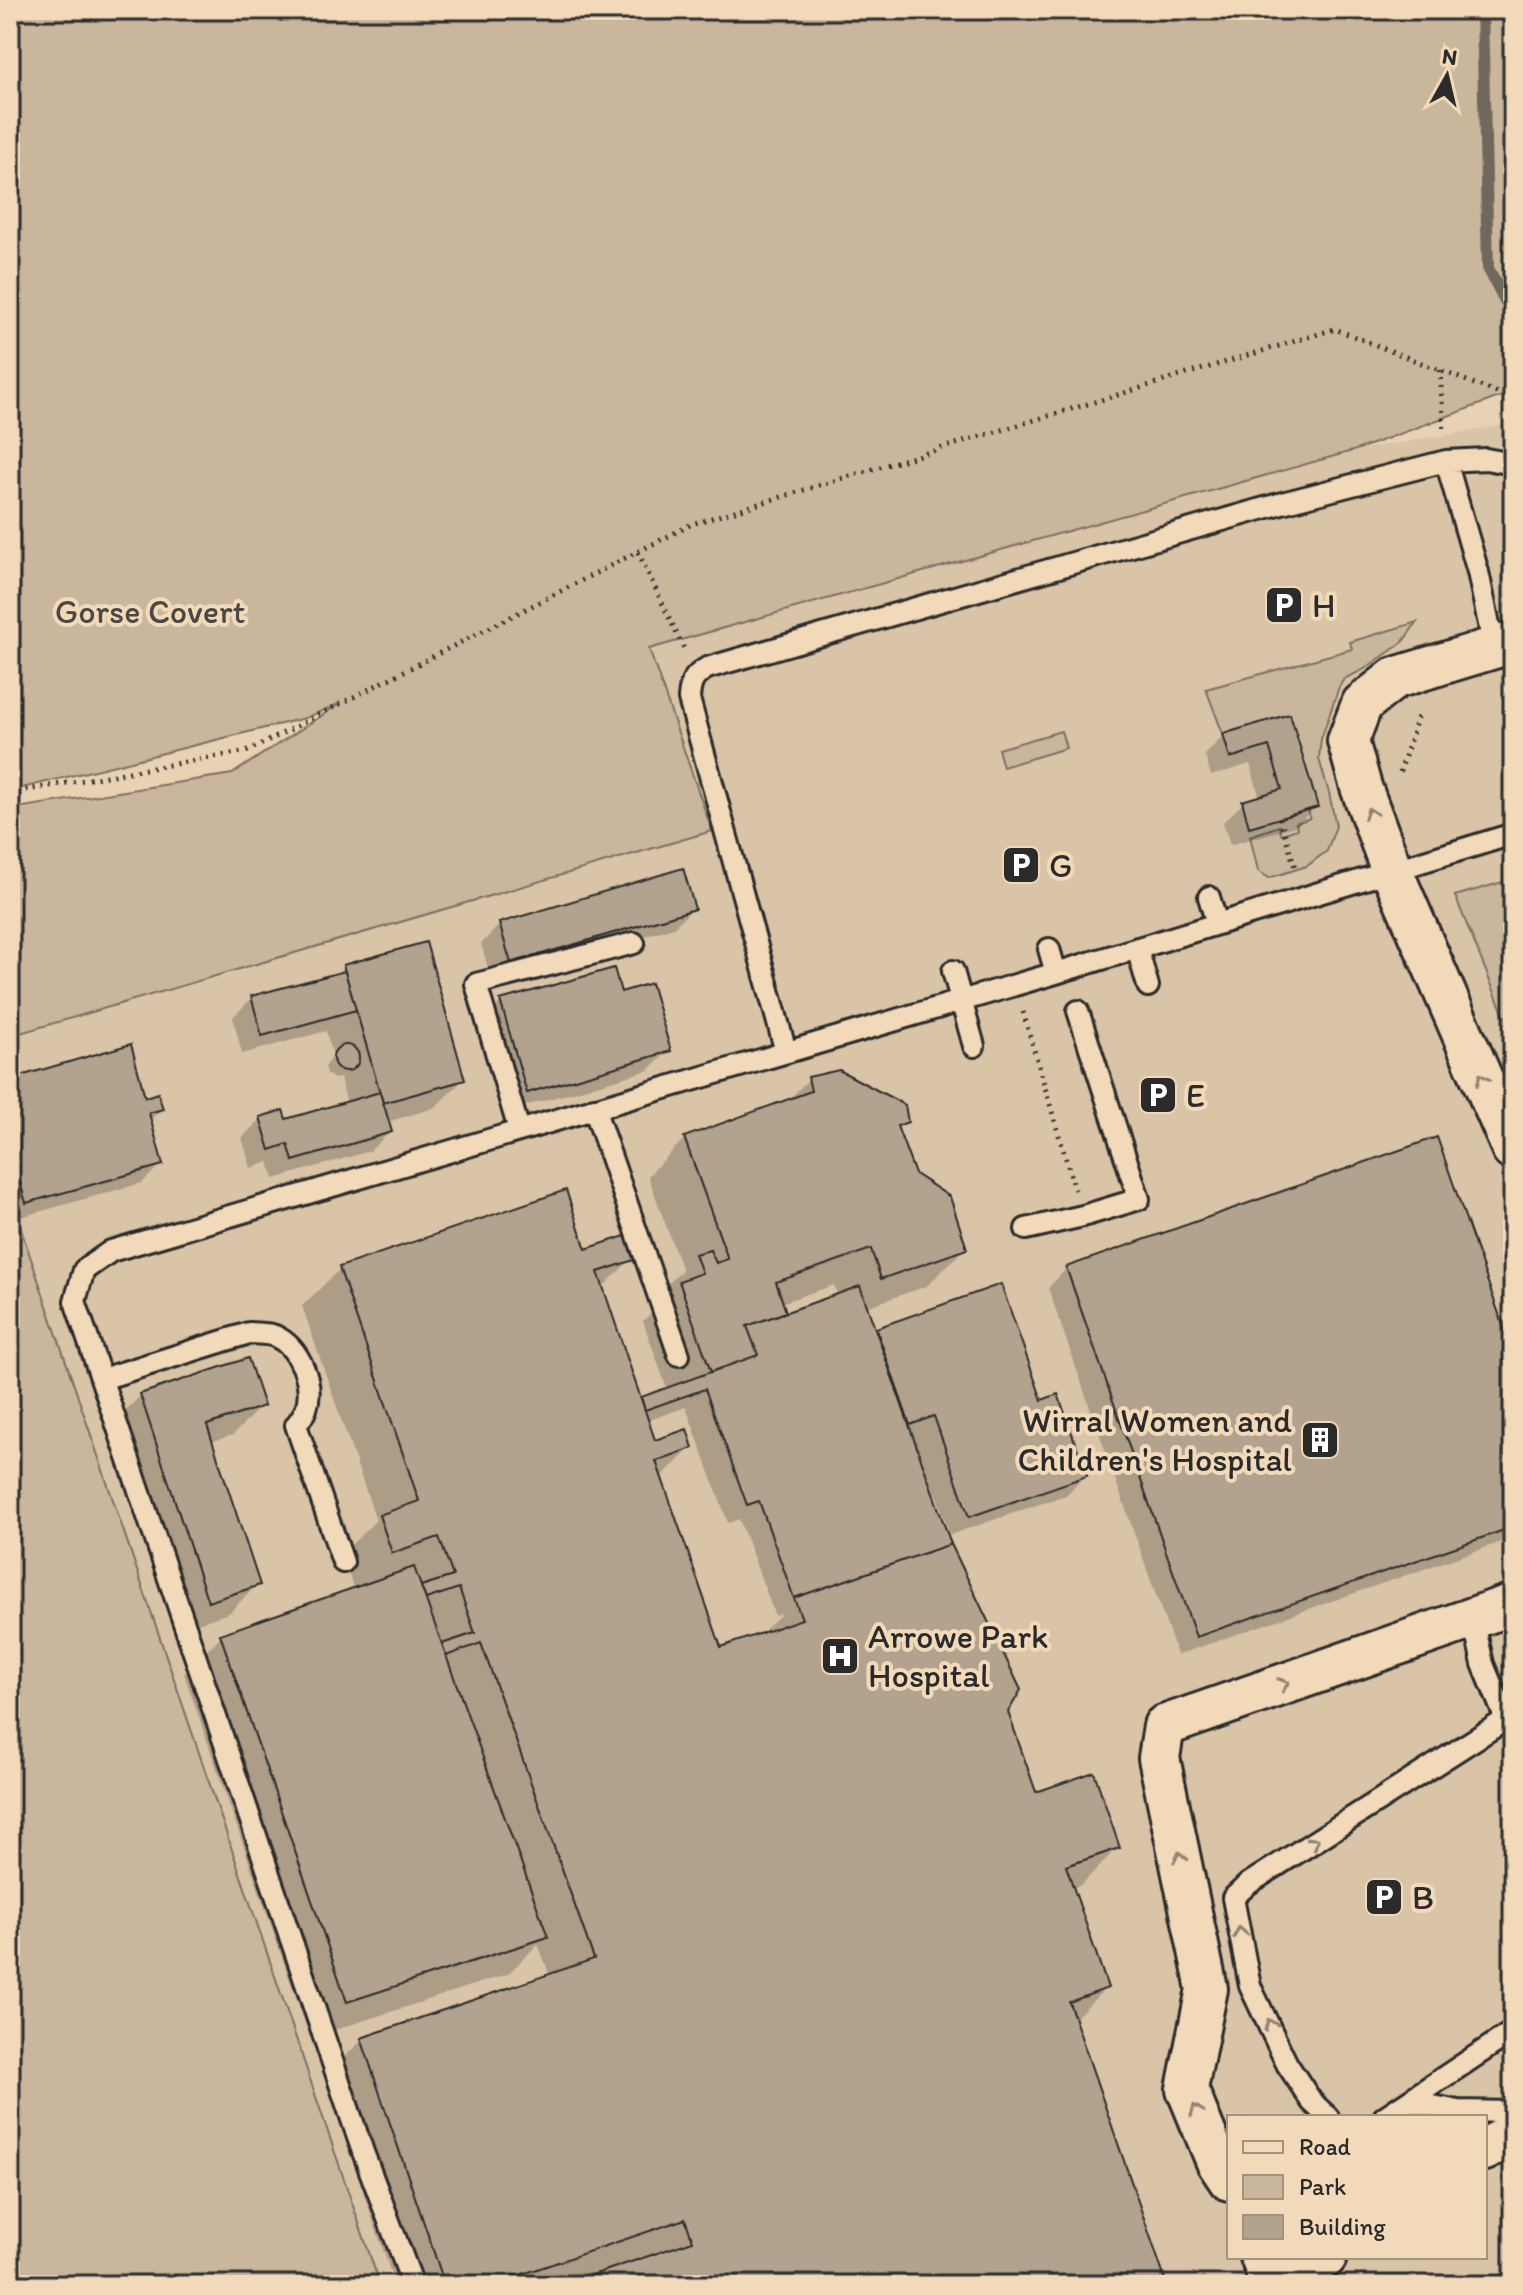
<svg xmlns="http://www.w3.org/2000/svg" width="1523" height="2295" font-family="Itim,sans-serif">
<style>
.built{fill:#d9c4a8;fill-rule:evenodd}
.green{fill:#c9b69c;stroke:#7a7064;stroke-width:2}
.shadow{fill:#0003;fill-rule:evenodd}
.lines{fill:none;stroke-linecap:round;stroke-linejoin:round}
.stream{stroke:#70685c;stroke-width:12}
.building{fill:#b3a38e;stroke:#2b2b2b;stroke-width:2}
.service-casing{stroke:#2b2b2b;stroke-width:26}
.minor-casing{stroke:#2b2b2b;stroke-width:46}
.path{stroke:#2b2b2b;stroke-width:5;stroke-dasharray:2 6;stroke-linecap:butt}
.service{stroke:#f1d9b9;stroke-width:20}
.minor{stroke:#f1d9b9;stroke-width:40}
.oneway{stroke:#8e8272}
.labels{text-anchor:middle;stroke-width:8;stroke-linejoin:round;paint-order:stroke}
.poi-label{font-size:34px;fill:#2b2b2b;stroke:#f1d9b9;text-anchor:start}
.park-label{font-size:34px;fill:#4b4742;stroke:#f1d9b9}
</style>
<rect width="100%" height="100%" fill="#e9d2b3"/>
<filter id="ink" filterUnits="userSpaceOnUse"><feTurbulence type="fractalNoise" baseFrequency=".0125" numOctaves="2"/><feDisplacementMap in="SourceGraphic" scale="16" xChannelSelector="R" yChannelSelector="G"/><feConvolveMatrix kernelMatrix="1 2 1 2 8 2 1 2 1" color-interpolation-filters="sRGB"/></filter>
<g filter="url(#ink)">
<path class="built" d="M1513 424V879L1455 896 1513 1037V2285H380L10 1196V1036L712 831 649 649 1356 450ZM1229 2117H1485V2257H1229Z"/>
<path class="green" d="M10 10H1513V392L1356 450 649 649 712 831 10 1036V809L232 774 341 703 305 718 10 791Z
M1417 622 1402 643 1363 670 1344 679 1339 687 1321 739 1319 759 1329 793 1336 826 1327 851 1307 866 1269 878 1258 871 1250 836 1279 826 1281 834 1297 829 1296 823 1310 818 1289 714 1223 734 1206 689 1352 649 1350 642Z
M1061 731 1066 748 1003 767 998 749Z
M1513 879V1037L1455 896Z
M10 1197 380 2285H10Z"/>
<path class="shadow" d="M1289 717 1316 806 1296 826 1230 845 1223 822 1243 803 1260 798 1250 764 1211 776 1205 755 1224 735Z
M693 908 674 927 492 981 481 944 500 924Z
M344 967 463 1080 434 1108 387 1122 390 1132 370 1151 274 1179 269 1162 251 1168 242 1138 261 1118 284 1121 347 1104 340 1078 334 1079 327 1074 325 1067 333 1056 326 1031 242 1054 233 1017 252 998 335 976Z
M620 994 668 1051 649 1070 508 1111 482 1021 501 1002Z
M809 1079 906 1121 897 1130 913 1175 965 1248 927 1286 866 1307 875 1331 1000 1286 1041 1403 1085 1476 1066 1495 950 1535 936 1494 932 1496 1035 1795 1118 1847 1081 1885 1071 1888 1106 1988 1073 2020 1164 2285H574L582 2277 558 2285H395L324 2077 362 2040 550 1976 538 1944 508 1974 310 2038 184 1674 221 1636 354 1590 342 1554 376 1520 302 1306 340 1269 585 1252 631 1259 601 1289 639 1399 667 1389 643 1321 662 1302 659 1293 682 1270 648 1176 685 1138 786 1102ZM834 1285 838 1296 778 1317 784 1312 781 1303ZM686 1407 728 1523 739 1519 775 1616 782 1613 760 1635 720 1649 660 1478 691 1448 654 1442 647 1421Z
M10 1081 144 1100 161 1109 149 1121 161 1164 142 1183 10 1220Z
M1067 1268 1513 1360V1538L1177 1655 1048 1288Z
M141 1395 261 1406 233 1435 211 1442 258 1584 229 1613 179 1629 112 1424Z"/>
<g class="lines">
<path class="stream" d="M1482 10 1488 268 1513 316"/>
</g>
<path class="building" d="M1290 714 1318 807 1249 827 1242 801 1282 789 1269 746 1230 758 1223 734Z
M683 868 695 909 511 963 499 923Z
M426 942 465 1080 383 1103 343 965Z
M614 968 621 992 651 983 671 1051 527 1093 500 1000Z
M345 971 356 1010 262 1036 251 996Z
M131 1044 145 1097 158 1093 163 1109 149 1113 163 1165 26 1203 12 1154H10V1079Z
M333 1058a13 13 0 1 1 26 0a13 13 0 1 1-26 0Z
M839 1070 905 1105 908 1122 897 1126 915 1174 950 1197 967 1249 881 1279 871 1249 776 1282 786 1312 747 1326 758 1355 711 1372 679 1281 702 1273 695 1254 710 1250 716 1263 728 1259 684 1137 811 1091 808 1077Z
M380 1092 392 1132 293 1161 288 1144 270 1150 260 1117 283 1110 286 1119Z
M1437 1137 1513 1354V1527L1196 1637 1066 1267Z
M566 1190 586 1249 625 1236 634 1260 598 1272 655 1440 687 1429 693 1448 656 1461 721 1647 802 1619 794 1598 951 1544 1021 1690 1008 1712 1036 1792 1094 1772 1120 1848 1066 1866 1108 1988 1069 2002 1167 2285H576L575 2281 693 2241 685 2219 490 2285H445L361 2038 594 1959 481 1643 446 1656 442 1644 475 1633 459 1588 426 1599 421 1586 453 1576 439 1537 392 1553 379 1515 419 1501 339 1267Z
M1001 1284 1042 1400 1058 1394 1087 1476 969 1517 934 1416 910 1425 876 1328Z
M860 1286 951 1544 794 1598 759 1501 747 1505 705 1389 645 1410 641 1397 758 1355 747 1326Z
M248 1358 264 1406 207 1425 260 1585 208 1602 140 1394Z
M414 1567 548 1937 347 2002 220 1634Z"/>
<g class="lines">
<g class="service-casing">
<path id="service" d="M1446 461 1478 572 1494 648
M1209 897 1217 924
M1137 948 1148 986
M1049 949 1056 973
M953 971 974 1046
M786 1052 689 699C690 683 693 676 707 668L1282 503 1446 461 1486 459 1513 464
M594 1108 679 1355
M519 1130 476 984 634 943
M1026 1229 1083 1216 1139 1199 1078 1011
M102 1379 249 1333C257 1334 267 1333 275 1336 299 1347 315 1383 306 1409 304 1414 300 1420 296 1425L343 1562
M1473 1618 1483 1664 1506 1720
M1408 2101 1458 2111 1513 2112
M1328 2117 1312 2102 1287 2064 1250 1986 1233 1898 1248 1884 1513 1715
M1384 2117 1513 2031
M413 2285 363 2152 75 1301 84 1270 111 1251 1056 973 1513 834"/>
</g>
<g class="minor-casing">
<path id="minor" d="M1513 642 1395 678 1362 704 1348 741 1361 787 1392 871 1513 1150
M1485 2150 1513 2132
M1229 2180 1217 2162 1187 2089 1207 1989 1159 1758 1164 1726 1513 1604
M1261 2257 1269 2279 1296 2274 1326 2257"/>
</g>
<path class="path" d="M1440 370 1444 433
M638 552 684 649
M1400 772 1419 713
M10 793 248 751 692 524 1335 329 1513 399
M1280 818 1296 871
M1023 1012 1075 1190"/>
<use href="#service" class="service"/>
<use href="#minor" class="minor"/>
</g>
<defs><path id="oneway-chevron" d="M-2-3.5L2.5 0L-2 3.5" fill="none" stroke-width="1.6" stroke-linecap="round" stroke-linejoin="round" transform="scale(2)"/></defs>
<g class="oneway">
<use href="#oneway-chevron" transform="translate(1370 813) rotate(-110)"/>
<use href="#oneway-chevron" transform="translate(1482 1079) rotate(-113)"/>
<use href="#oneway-chevron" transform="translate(1284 1684) rotate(-19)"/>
<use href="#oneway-chevron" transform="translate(1314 1842) rotate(-33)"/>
<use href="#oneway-chevron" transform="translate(1180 1857) rotate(-102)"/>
<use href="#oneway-chevron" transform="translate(1240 1932) rotate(-101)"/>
<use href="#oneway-chevron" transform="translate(1270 2024) rotate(-114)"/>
<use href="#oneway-chevron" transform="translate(1196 2110) rotate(-112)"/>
</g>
</g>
<defs>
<g id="parking-square" transform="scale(2)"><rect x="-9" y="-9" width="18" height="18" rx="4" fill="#2b2b2b" stroke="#f1d9b9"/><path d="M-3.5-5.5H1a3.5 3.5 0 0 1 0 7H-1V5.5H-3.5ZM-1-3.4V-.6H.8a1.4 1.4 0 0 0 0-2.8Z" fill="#fff"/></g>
<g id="building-square" transform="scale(2)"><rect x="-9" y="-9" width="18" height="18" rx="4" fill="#2b2b2b" stroke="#f1d9b9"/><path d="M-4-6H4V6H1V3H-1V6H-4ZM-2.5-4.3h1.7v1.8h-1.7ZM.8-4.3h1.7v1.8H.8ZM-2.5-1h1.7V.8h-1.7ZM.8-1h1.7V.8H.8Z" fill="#fff"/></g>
<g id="hospital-square" transform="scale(2)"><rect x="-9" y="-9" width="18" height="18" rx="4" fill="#2b2b2b" stroke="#f1d9b9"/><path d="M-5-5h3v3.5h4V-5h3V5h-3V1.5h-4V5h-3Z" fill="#fff"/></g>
</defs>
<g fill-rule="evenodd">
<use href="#parking-square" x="1284" y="605"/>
<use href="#parking-square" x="1021" y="865"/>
<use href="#parking-square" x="1158" y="1095"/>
<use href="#building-square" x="1320" y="1440"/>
<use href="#hospital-square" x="840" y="1656"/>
<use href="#parking-square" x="1384" y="1897"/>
</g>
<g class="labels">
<g class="poi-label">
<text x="1312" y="617">H</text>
<text x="1049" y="877">G</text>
<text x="1186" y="1107">E</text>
<text x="1292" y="1432" text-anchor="end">Wirral Women and<tspan x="1292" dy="39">Children's Hospital</tspan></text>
<text x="868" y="1648">Arrowe Park<tspan x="868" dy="39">Hospital</tspan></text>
<text x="1412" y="1909">B</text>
</g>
<g class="park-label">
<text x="150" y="623">Gorse Covert</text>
</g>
</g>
<rect width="1523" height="2295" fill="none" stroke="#f1d9b9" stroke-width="40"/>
<rect x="20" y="20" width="1483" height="2255" fill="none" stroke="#2b2b2b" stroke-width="3" filter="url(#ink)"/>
<rect x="1227" y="2115" width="260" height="144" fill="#f1d9b9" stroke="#a29380" stroke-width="2"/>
<rect x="1243" y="2141" width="40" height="12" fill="#f1d9b9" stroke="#a29380" stroke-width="2"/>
<text x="1299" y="2155" font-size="24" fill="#2b2b2b">Road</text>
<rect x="1243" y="2175" width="40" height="24" fill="#c9b69c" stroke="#a29380" stroke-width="2"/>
<text x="1299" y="2195" font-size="24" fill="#2b2b2b">Park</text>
<rect x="1243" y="2215" width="40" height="24" fill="#b3a38e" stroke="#a29380" stroke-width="2"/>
<text x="1299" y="2235" font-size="24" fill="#2b2b2b">Building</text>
<g transform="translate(1447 76) rotate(8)" stroke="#f1d9b9" stroke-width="6" paint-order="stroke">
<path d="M0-6L14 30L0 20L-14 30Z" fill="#2b2b2b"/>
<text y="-12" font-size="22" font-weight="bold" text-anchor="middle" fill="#2b2b2b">N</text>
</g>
</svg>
